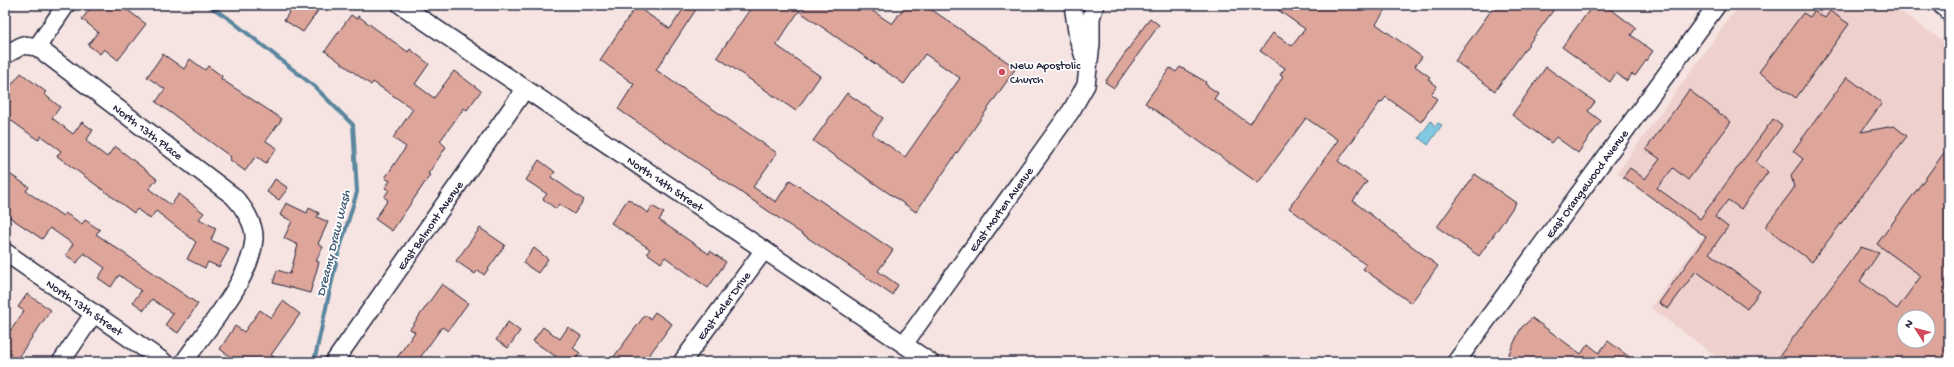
<svg xmlns="http://www.w3.org/2000/svg" width="1954" height="367" font-family="'Gochi Hand',sans-serif">
<style>
.built{fill:#eed1cc;fill-rule:evenodd}
.water{fill:#80c9e1;stroke:#5a869f}
.lines{fill:none;stroke-linecap:round;stroke-linejoin:round}
.stream{stroke:#5a869f;stroke-width:4}
.building{fill:#dea59a;stroke:#22223b;fill-rule:evenodd}
.minor-casing{stroke:#22223b;stroke-width:20}
.major-casing{stroke:#22223b;stroke-width:24}
.minor{stroke:#fff;stroke-width:17}
.major{stroke:#fff;stroke-width:21}
.poi-dot{fill:#d1495b;stroke:#fff;stroke-width:1.5}
.labels{text-anchor:middle;stroke-width:3.5;stroke-linejoin:round;paint-order:stroke}
.poi-label{font-size:12px;fill:#22223b;stroke:#fff;text-anchor:start}
.street-label{font-size:12px;fill:#22223b;stroke:#fff}
.water-label{font-size:13px;font-style:italic;fill:#435c75;stroke:#fff}
</style>
<rect width="100%" height="100%" fill="#f5e4e1"/>
<filter id="ink" filterUnits="userSpaceOnUse"><feTurbulence type="fractalNoise" baseFrequency=".025" numOctaves="2"/><feDisplacementMap in="SourceGraphic" scale="8" xChannelSelector="R" yChannelSelector="G"/><feConvolveMatrix kernelMatrix="1 2 1 2 8 2 1 2 1" color-interpolation-filters="sRGB"/></filter>
<g filter="url(#ink)">
<path class="built" d="M1739 5H1891L1949 45V362H1724L1651 308 1704 235 1617 173ZM1904 317H1928V341H1904Z"/>
<path class="water" d="M1431 121 1435 127 1438 123 1442 125 1428 145 1419 138Z"/>
<g class="lines">
<path class="stream" d="M208 5 228 18 315 87 353 125 357 192 337 258 314 362"/>
</g>
<path class="building" d="M93 5H121L146 24 118 60 104 49 100 54 88 45 98 32 82 19Z
M294 5H322L303 32 284 20Z
M686 5H699L656 70 777 153 753 187 776 202 790 180 893 250 878 271 898 285 892 295 618 109 634 84 600 60 636 6 670 29Z
M753 5H864L892 24 906 5H925L1016 68 916 212 813 141 847 93 883 118 872 134 905 157 960 78 925 54 904 84 799 11 776 45 820 76 796 111 717 57Z
M1271 5H1389L1376 24 1422 57 1415 66 1430 77 1428 79 1437 86 1431 94 1437 99 1421 122 1386 97 1382 102 1381 101 1338 161 1367 182 1353 201 1438 266 1411 303 1363 269 1366 265 1289 208 1338 140 1306 118 1258 183 1145 103 1170 68 1176 72 1180 67 1206 82 1205 84 1218 93 1214 99 1250 124 1283 77 1280 75 1285 68 1260 51 1273 33 1292 46 1305 29Z
M1495 5H1557L1495 91 1455 61Z
M1593 5H1605L1636 28 1631 35 1653 51 1635 76 1632 74 1627 81 1616 73 1610 82 1562 47Z
M1814 11 1825 18 1830 11 1849 24 1796 98 1759 72 1803 13 1810 17Z
M351 15 357 19 358 16 408 52 410 49 429 64 415 84 434 98 454 71 481 91 467 110 464 108 440 141 446 147 428 174 430 175 392 231 375 219 388 200 384 197 389 190 385 188 390 181 385 178 406 147 393 138 413 109 373 82 371 85 325 51Z
M1150 18 1159 25 1114 88 1105 82Z
M163 54 184 69 190 59 205 70 208 66 222 76 221 79 282 119 266 141 277 148 266 163 256 156 245 171 230 160 231 157 156 102 165 89 147 77Z
M1546 67 1595 102 1588 111 1601 121 1578 153 1556 137 1551 143 1512 115Z
M21 73 46 92 44 94 60 107 52 118 73 134 82 122 93 130 86 141 107 157 115 146 157 179 149 189 171 205 179 194 204 213 199 219 216 228 211 240 229 249 219 267 208 262 205 268 187 259 196 242 156 211 150 219 137 209 134 213 57 156 61 151 41 136 38 140 5 116V93Z
M1847 77 1882 103 1861 132 1894 126 1907 136 1812 262 1765 227 1794 188 1791 175 1803 159 1793 151Z
M1689 90 1731 122 1688 180 1673 168 1657 188 1700 219 1773 119 1782 126 1756 162 1768 172 1741 209 1728 200 1715 217 1728 227 1709 253 1760 291 1747 309 1696 271 1668 309 1659 303 1706 237 1623 177 1630 168 1645 179 1660 159 1646 149Z
M1949 146V362H1775L1861 247 1879 253 1860 281 1897 309 1921 276 1877 244ZM1904 317H1928V341H1904Z
M539 160 555 172 551 177 584 200 574 214 559 204 556 209 543 199 547 194 526 180Z
M5 171 29 187 26 191 63 216 65 213 82 224 85 220 100 230 96 234 198 304 178 333 165 325 173 314 152 299 144 310 133 302 141 291 119 275 111 287 98 278 105 268 84 253 77 263 66 255 73 244 50 228 42 239 5 214Z
M1475 174 1516 203 1479 256 1437 227Z
M275 179 288 188 279 200 267 192Z
M628 199 648 213 652 206 664 213 659 220 709 254 710 251 726 262 708 288 665 257 661 263 647 253 650 249 611 223Z
M286 203 307 213 309 208 319 213 317 217 328 222 318 244 323 247 316 261 319 262 310 293 273 283 277 270 290 274 298 245 284 238 292 221 280 215Z
M480 228 505 245 484 275 478 270 475 274 456 261Z
M534 248 548 259 538 273 523 263Z
M442 284 468 303 448 331 442 327 417 362H394L415 332 410 329Z
M27 294 51 310 15 362H5V326L11 330 24 311 18 307Z
M283 301 300 314 271 355 282 362H238L220 349 235 326 244 332 260 310 271 318Z
M655 312 672 324 644 362H610L645 315 650 319Z
M1532 318 1581 354 1588 344 1599 353 1608 341 1636 362H1505L1521 328Z
M508 322 520 331 508 348 496 340Z
M543 327 560 339 568 327 581 336 573 348 580 353 574 362H564L533 341Z"/>
<g class="lines">
<g class="minor-casing">
<g id="minor">
<path id="s1" d="M401 5 930 362"/>
<path d="M1073 5 1078 38 1086 63"/>
<path d="M37 47 66 5"/>
<path id="s2" d="M5 55 23 45 37 47 233 196C243 206 255 224 254 239 251 280 207 328 184 362"/>
<path id="s3" d="M5 252 164 362"/>
<path id="s4" d="M904 344 1071 111 1086 85 1091 44V18L1095 5"/>
<path d="M61 362 94 313"/>
<path id="s5" d="M334 362 525 89"/>
<path id="s6" d="M682 362 764 250"/>
<path id="s7" d="M1456 362 1717 5"/>
</g>
</g>
<g class="major-casing">
<path id="major" d="M1944 5 1949 9"/>
</g>
<use href="#minor" class="minor"/>
<use href="#major" class="major"/>
</g>
</g>
<circle class="poi-dot" cx="1002" cy="72" r="4"/>
<g class="labels">
<g class="poi-label">
<text x="1010" y="69">New Apostolic<tspan x="1010" dy="14">Church</tspan></text>
</g>
<g class="street-label">
<text dy="4" stroke="none"><textPath href="#s2" startOffset="174">North 13th Place</textPath></text>
<text dy="4" stroke="none"><textPath href="#s1" startOffset="319">North 14th Street</textPath></text>
<text dy="4" stroke="none"><textPath href="#s7" startOffset="221">East Orangewood Avenue</textPath></text>
<text dy="4" stroke="none"><textPath href="#s4" startOffset="166">East Morten Avenue</textPath></text>
<text dy="4" stroke="none"><textPath href="#s5" startOffset="167">East Belmont Avenue</textPath></text>
<text dy="4" stroke="none"><textPath href="#s6" startOffset="70">East Kaler Drive</textPath></text>
<text dy="4" stroke="none"><textPath href="#s3" startOffset="97">North 13th Street</textPath></text>
</g>
<g class="water-label">
<text transform="translate(332 243) rotate(-76)" y="5">Dreamy Draw Wash</text>
</g>
</g>
<rect width="1954" height="367" fill="none" stroke="#fff" stroke-width="20"/>
<rect x="10" y="10" width="1934" height="347" fill="none" stroke="#22223b" stroke-width="1.5" filter="url(#ink)"/>
<g transform="translate(1916 329) rotate(306)"><circle r="19" fill="#ffffff" stroke="#a7a7b1"/>
<path d="M0-3L7 15L0 10L-7 15Z" fill="#d1495b"/>
<text y="-6" font-size="11" font-weight="bold" text-anchor="middle" fill="#22223b">N</text>
</g>
</svg>
